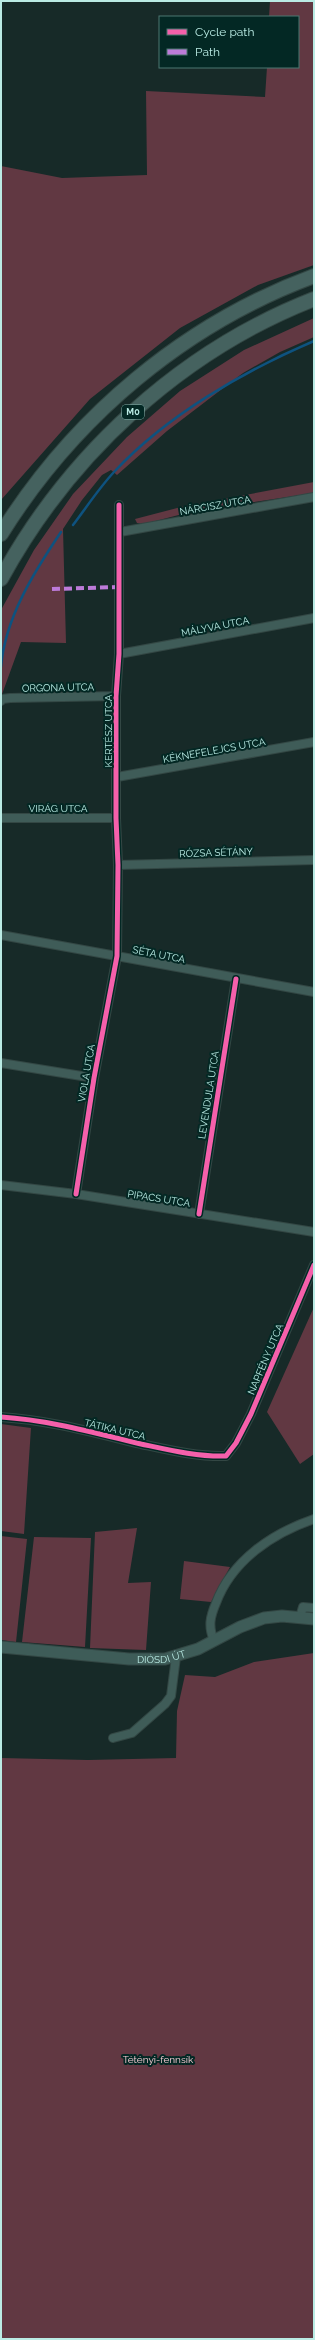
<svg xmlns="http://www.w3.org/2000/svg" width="315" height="2340" font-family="Raleway,sans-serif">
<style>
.green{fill:#613842}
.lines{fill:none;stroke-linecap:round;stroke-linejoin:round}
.stream{stroke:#0e527f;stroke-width:2.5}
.street-casing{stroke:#334744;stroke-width:10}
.secondary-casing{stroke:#334744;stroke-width:13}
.highway-casing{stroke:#334744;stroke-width:16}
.street{stroke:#3f5c58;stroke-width:8}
.secondary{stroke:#3e5c58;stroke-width:11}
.highway{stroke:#45625f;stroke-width:14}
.quiet{stroke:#bd7bd9;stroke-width:4;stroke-dasharray:8 4;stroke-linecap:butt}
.cycleway-casing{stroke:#032824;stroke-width:8}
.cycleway{stroke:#f560ab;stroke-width:5}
.labels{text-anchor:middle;stroke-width:4;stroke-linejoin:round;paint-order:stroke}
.shield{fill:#032824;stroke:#83b0aa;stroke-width:1}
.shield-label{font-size:9px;font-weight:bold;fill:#baebe4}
.street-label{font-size:10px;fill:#baebe4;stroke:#032824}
.park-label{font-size:10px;fill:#fecfd8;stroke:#032824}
</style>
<rect width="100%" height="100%" fill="#172a28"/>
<path class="green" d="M270 1H314V265L258 285 180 328 90 399 1 500V166L62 178 147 175 146 91 265 97 267 67H298V17H269Z
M314 318V337L280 352 243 373 167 431 117 475 111 470 102 475 82 500 63 529 66 643 21 642 1 697V610L34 550 73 494 127 437 180 391 244 350Z
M314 482V493L194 511 144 524 137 523 135 519 181 507Z
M314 1307V1454L300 1464 267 1412Z
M1 1424 31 1428 24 1534 1 1531Z
M137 1528 128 1583 151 1582 146 1650 90 1648 95 1532Z
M1 1536 27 1539 16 1642 1 1640Z
M34 1537 91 1538 85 1647 22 1642Z
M184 1561 230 1567 211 1602 180 1599Z
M314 1653V2339H1V1758L88 1760 176 1758 177 1711 185 1675 215 1677 254 1662Z"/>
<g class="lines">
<path class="stream" d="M73 525C86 508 99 488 114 472 167 415 244 371 314 341
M1 667C5 618 34 572 61 532"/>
<g class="street-casing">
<path id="street" d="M120 532 314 497
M119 654 314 618
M1 701 2 699 10 698 116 696
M117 777 314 742
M1 818H116
M118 865 314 860
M1 935 314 992
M1 1063 94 1078
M1 1185 76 1194 314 1232
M76 1194 94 1078 117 956 118 865 116 818V696L119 654V505
M199 1214 236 979
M1 1417C49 1420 95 1433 141 1444 169 1450 198 1457 226 1456L236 1443 251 1414 314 1265
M300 1617 303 1607 314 1608
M214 1641C208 1626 210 1617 216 1603 232 1560 273 1533 314 1519
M113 1738 132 1733 165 1704 171 1696 176 1657"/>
</g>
<g class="secondary-casing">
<g id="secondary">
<path id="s1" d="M1 1647 129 1659H165L198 1649 240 1627 264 1618 282 1616 314 1619"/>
</g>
</g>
<g class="highway-casing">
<path id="highway" d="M1 534C74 417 184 324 314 276
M1 579C69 454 181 351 314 299"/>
</g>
<use href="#street" class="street"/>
<use href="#secondary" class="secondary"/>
<use href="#highway" class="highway"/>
<path class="quiet" d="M52 589 120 587"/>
<g class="cycleway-casing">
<path id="cycleway" d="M76 1194 94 1078 117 956 118 865 116 818V696L119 654V505
M199 1214 236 979
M1 1417C49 1420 95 1433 141 1444 169 1450 198 1457 226 1456L236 1443 251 1414 314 1265"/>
</g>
<use href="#cycleway" class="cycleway"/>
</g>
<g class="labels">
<rect class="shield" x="122" y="405" width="22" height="14" rx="3"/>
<g class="shield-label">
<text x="133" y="415">M0</text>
</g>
<g class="street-label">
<text transform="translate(215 505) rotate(-10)" y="4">NÁRCISZ UTCA</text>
<text transform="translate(215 626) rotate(-11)" y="4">MÁLYVA UTCA</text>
<text transform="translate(58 687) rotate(-1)" y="4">ORGONA UTCA</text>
<text transform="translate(108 731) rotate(-90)" y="4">KERTÉSZ UTCA</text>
<text transform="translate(214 750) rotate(-10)" y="4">KÉKNEFELEJCS UTCA</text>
<text x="58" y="812">VIRÁG UTCA</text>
<text transform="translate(216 852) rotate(-2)" y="4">RÓZSA SÉTÁNY</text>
<text transform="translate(159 954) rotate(11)" y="4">SÉTA UTCA</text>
<text transform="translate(86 1073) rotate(-80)" y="4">VIOLA UTCA</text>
<text transform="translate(208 1095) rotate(-81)" y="4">LEVENDULA UTCA</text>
<text transform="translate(159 1198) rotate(9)" y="4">PIPACS UTCA</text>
<text transform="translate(265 1359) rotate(-67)" y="4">NAPFÉNY UTCA</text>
<text transform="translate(115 1429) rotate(13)" y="4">TÁTIKA UTCA</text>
<text dy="4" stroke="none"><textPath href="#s1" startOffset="161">DIÓSDI ÚT</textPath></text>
</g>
<g class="park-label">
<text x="158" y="2063">Tétényi-fennsík</text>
</g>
</g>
<rect width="315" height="2340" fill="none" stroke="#baebe4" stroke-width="4"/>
<rect x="159" y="16" width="140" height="52" fill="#032824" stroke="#4c7671"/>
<rect x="167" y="29" width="20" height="6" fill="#f560ab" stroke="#4c7671"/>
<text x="195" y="36" font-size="12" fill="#baebe4">Cycle path</text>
<rect x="167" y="49" width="20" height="6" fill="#bd7bd9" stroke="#4c7671"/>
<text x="195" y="56" font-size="12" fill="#baebe4">Path</text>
</svg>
